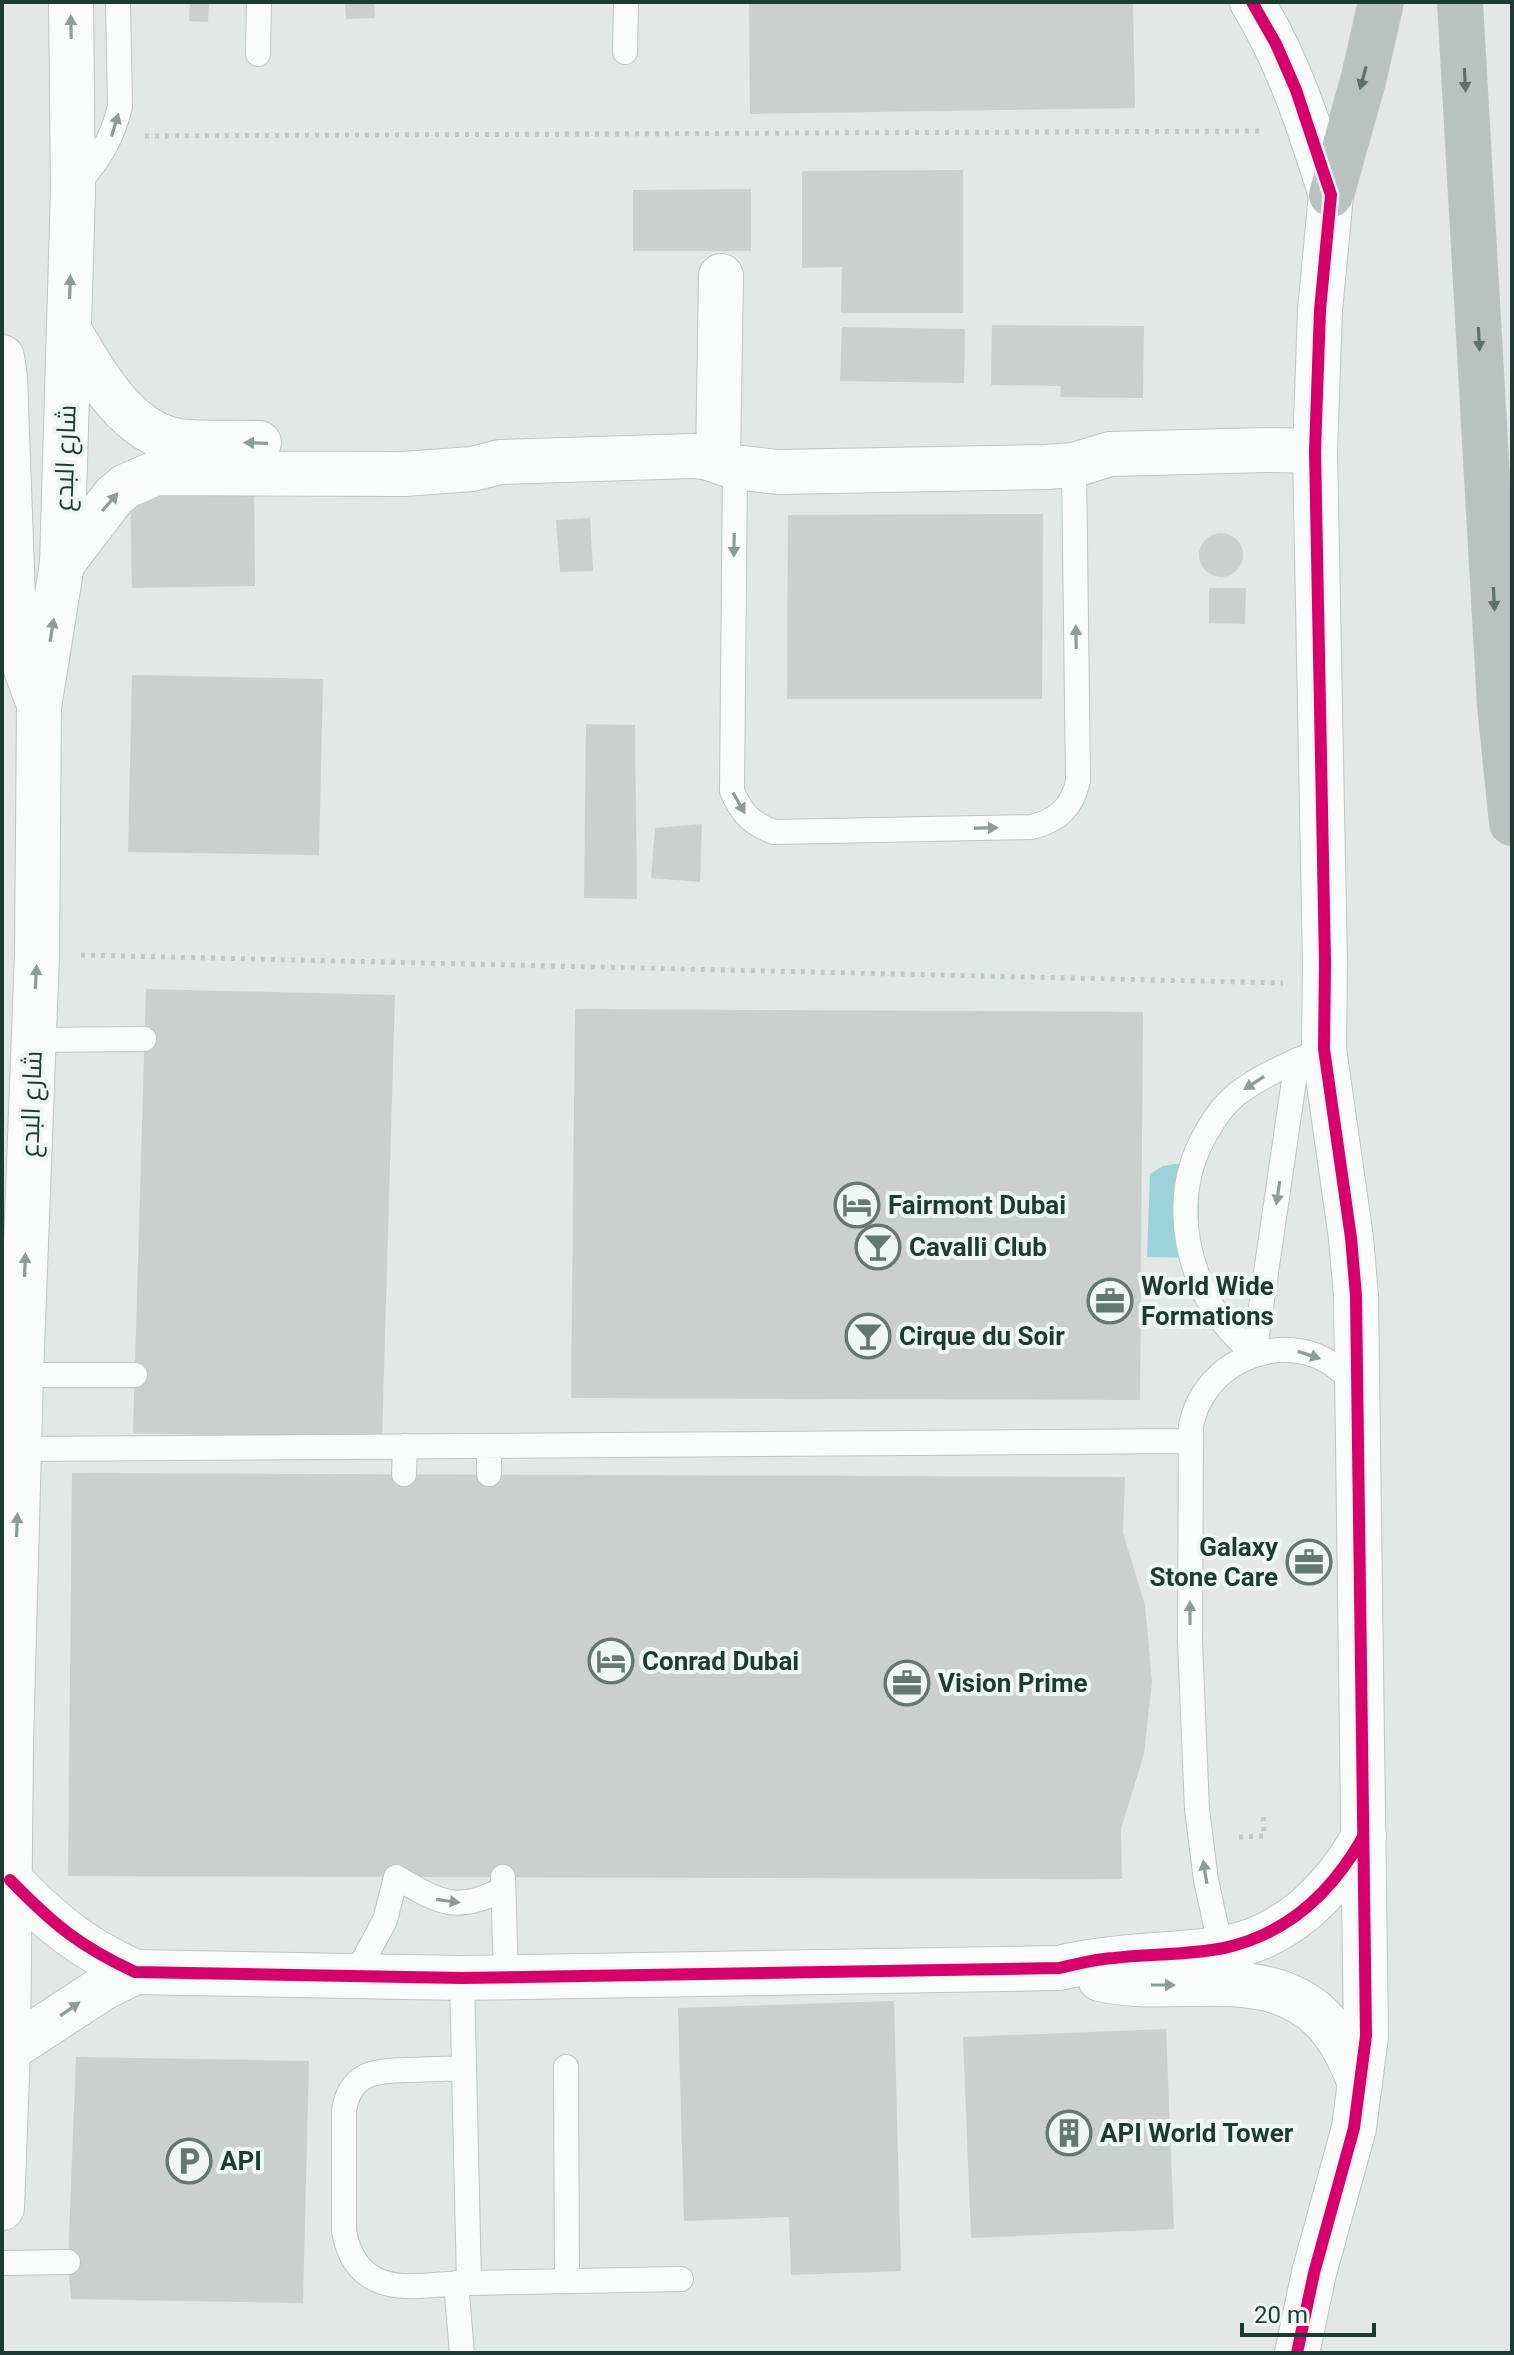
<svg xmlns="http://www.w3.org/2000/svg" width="1514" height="2355" font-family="Roboto,Cairo,sans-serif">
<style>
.water{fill:#9ed2d9}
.building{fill:#cad0ce}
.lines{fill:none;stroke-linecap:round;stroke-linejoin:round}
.lane-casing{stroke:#bec5c2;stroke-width:26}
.street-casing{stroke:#bec5c2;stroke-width:46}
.secondary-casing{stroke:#bdc5c2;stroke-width:46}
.highway-casing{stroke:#bbc5c1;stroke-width:46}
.path{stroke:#bfc8c6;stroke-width:5;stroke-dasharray:4 6;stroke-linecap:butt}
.lane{stroke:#fafcfb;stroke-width:24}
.street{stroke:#fafcfb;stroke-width:44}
.secondary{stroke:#fafcfb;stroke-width:44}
.highway{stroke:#b8c2bf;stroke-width:44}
.cycleway-casing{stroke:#eef7f3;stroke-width:17}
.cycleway{stroke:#d6006c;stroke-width:12}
.oneway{fill:#8c9c97}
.oneway2{fill:#5c716b}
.labels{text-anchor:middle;stroke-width:8;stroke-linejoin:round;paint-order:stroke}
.street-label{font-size:26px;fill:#1e3b33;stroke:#eef7f3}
.poi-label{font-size:26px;font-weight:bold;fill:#1e3b33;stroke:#eef7f3;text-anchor:start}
</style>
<rect width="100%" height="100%" fill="#e1e8e5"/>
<path class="water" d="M1175 1164 1185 1165 1199 1173V1258L1147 1257 1150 1174 1163 1166Z"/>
<path class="building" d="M190 2H209L208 22 189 21Z
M345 2H374L375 18 346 19Z
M749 2H1133L1135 108 750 114Z
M963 170V313H841L842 267 802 268V171Z
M751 189V251H633V190Z
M992 325 1144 326 1143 398 1060 397 1061 386 991 385Z
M842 327 965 329 964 383 840 381Z
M254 490 255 586 132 588 130 492Z
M1043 514 1042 699H787L788 515Z
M590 518 593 571 560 572 556 520Z
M1199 555a22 22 0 1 1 44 0a22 22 0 1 1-44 0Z
M1209 588H1246L1245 624 1209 623Z
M132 675 323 679 319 855 128 852Z
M586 724 635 725 637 899 584 898Z
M702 824 700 882 651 878 655 828Z
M146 989 395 995 382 1439 133 1433Z
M575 1009 1143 1012 1140 1400 571 1398Z
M72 1473 1125 1477 1123 1533 1145 1605 1152 1682 1144 1754 1121 1829 1122 1879 68 1876Z
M894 2001 901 2271 791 2275 789 2217 684 2221 678 2008Z
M1166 2029 1174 2229 971 2238 963 2037Z
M76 2057 309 2061 303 2303 71 2299 68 2262Z"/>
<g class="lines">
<g class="lane-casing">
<path id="lane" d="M625 52 626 2
M258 54 259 2
M75 188C97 161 112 142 120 106L118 2
M735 467 732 791C741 813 752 824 774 832L1032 827C1058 820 1072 808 1078 781L1074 465
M33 1040 144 1039
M1254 1355C1238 1339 1221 1323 1210 1303 1181 1249 1175 1187 1206 1133 1214 1119 1224 1104 1237 1094 1263 1074 1294 1062 1324 1049
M1254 1355 1297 1060
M21 1375H135
M489 1446V1474
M19 1449 1190 1441
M404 1474 405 1446
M503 1877 506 1977
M1221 1949 1206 1880 1197 1810 1190 1641 1191 1425C1193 1418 1195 1409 1199 1402 1221 1360 1272 1339 1317 1356 1332 1362 1345 1374 1357 1385
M355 1976 385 1920 396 1877C439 1902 456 1914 503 1889
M462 1978 469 2282
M566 2067 567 2281
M464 2068C447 2069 430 2069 412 2070 378 2071 350 2070 344 2111V2231C348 2254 359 2274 382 2282 407 2291 441 2283 467 2283 538 2281 610 2281 681 2279
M2 2263 68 2262
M456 2283 462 2353"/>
</g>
<g class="street-casing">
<path id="street" d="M1252 2C1289 62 1310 128 1331 195
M69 330C93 371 126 433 179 441 205 444 233 442 259 443
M718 461 721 276
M62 564 114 496 126 486 156 473 404 474 472 469 500 462 692 456 705 457 735 467 778 472 1046 467 1074 465 1110 454 1267 450 1315 451
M10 1880C53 1924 79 1946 135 1972L462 1978 1059 1968C1112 1955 1165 1956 1219 1949 1285 1940 1333 1891 1364 1836
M1100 1979C1178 1998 1280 1955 1335 2034 1346 2049 1353 2066 1360 2083
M8 2050 103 1988 135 1972"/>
</g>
<g class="secondary-casing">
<path id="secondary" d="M2 357 5 378 13 596 23 661 36 697
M2 2208 8 2050 11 1743 21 1375 37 954 39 707 62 564 73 190 71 2
M1297 2353 1314 2273 1354 2128 1366 2036 1356 1296 1351 1238 1324 1049 1325 963 1315 451 1320 310 1331 195"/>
</g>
<g class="highway-casing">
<path id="highway" d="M1460 2 1500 706 1512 823
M1331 195 1364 77 1381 2"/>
</g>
<path class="path" d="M145 136 1263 131
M81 955 1283 983
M1239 1837 1264 1836 1263 1812"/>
<use href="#lane" class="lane"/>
<use href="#street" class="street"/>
<use href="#secondary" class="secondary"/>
<use href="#highway" class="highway"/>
<g class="cycleway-casing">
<path id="cycleway" d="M1252 2 1276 44 1296 90 1331 195 1320 310 1315 451 1325 963 1324 1049 1351 1238 1356 1296 1366 2036 1354 2128 1314 2273 1297 2353
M10 1880C53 1924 79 1946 135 1972L462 1978 1059 1968C1077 1964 1095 1959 1114 1958 1150 1954 1189 1955 1224 1948 1288 1934 1332 1892 1363 1837"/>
</g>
<use href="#cycleway" class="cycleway"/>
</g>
<defs><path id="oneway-solid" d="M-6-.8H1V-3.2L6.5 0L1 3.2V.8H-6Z" transform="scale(2)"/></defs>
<g class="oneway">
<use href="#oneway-solid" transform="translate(71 27) rotate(-91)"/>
<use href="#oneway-solid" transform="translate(115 125) rotate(-73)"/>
<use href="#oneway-solid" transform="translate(70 287) rotate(-88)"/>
<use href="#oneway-solid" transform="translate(256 443) rotate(-178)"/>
<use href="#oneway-solid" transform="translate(110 502) rotate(-49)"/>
<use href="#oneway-solid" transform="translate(734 545) rotate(91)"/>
<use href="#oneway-solid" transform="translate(52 630) rotate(-81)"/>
<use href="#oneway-solid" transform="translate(1076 637) rotate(-91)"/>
<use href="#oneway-solid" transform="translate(739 803) rotate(60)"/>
<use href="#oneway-solid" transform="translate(986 828) rotate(-1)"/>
<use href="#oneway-solid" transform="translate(36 977) rotate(-87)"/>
<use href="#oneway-solid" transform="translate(1254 1083) rotate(147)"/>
<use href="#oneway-solid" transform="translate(1278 1193) rotate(98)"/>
<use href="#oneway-solid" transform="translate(25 1265) rotate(-88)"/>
<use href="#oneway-solid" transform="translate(1309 1355) rotate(18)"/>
<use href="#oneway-solid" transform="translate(17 1525) rotate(-88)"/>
<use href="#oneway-solid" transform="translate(1190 1613) rotate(-90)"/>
<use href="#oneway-solid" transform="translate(1205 1872) rotate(-99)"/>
<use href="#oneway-solid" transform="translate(448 1901) rotate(8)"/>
<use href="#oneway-solid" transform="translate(1163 1985)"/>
<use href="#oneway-solid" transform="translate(70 2009) rotate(-35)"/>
</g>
<g class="oneway2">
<use href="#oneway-solid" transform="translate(1363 78) rotate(105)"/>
<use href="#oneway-solid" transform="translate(1465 80) rotate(87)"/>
<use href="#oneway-solid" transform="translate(1479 339) rotate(87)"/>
<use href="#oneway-solid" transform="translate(1494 599) rotate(87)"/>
</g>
<defs>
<g id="hotel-ring" transform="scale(2.3)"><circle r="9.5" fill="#eef7f3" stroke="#627871" stroke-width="1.5"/><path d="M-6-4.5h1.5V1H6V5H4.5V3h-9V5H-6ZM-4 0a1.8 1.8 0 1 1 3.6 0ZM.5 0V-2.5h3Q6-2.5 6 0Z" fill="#627871"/></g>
<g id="bar-ring" transform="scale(2.3)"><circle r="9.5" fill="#eef7f3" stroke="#627871" stroke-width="1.5"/><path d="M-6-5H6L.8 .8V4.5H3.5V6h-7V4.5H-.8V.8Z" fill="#627871"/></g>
<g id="office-ring" transform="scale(2.3)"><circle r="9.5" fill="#eef7f3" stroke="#627871" stroke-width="1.5"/><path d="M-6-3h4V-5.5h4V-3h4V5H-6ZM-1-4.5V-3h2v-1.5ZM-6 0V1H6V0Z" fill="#627871"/></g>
<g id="building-ring" transform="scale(2.3)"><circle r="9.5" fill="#eef7f3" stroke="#627871" stroke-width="1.5"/><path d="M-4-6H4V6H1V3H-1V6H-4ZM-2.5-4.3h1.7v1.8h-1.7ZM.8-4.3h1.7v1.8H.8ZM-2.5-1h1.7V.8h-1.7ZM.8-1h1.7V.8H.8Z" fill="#627871"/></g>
<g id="parking-ring" transform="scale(2.3)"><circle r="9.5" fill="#eef7f3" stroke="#627871" stroke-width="1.5"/><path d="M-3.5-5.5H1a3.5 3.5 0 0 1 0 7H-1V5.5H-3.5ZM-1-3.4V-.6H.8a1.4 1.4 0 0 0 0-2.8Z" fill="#627871"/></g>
</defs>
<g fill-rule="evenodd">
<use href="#hotel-ring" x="857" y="1205"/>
<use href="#bar-ring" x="878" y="1247"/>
<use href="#office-ring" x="1110" y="1301"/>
<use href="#bar-ring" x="868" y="1336"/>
<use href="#office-ring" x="1309" y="1562"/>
<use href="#hotel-ring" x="611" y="1661"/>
<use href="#office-ring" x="907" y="1683"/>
<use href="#building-ring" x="1069" y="2133"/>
<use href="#parking-ring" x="189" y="2161"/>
</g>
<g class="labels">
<g class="street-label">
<text transform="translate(65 458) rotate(-88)" y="9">شارع البدع</text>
<text transform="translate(31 1104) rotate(-88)" y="9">شارع البدع</text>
</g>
<g class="poi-label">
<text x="888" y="1214">Fairmont Dubai</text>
<text x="909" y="1256">Cavalli Club</text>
<text x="1141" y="1295">World Wide<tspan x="1141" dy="30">Formations</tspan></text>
<text x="899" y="1345">Cirque du Soir</text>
<text x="1278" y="1556" text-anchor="end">Galaxy<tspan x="1278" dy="30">Stone Care</tspan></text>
<text x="642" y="1670">Conrad Dubai</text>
<text x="938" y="1692">Vision Prime</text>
<text x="1100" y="2142">API World Tower</text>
<text x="220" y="2170">API</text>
</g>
</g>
<rect width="1514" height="2355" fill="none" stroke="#1e3b33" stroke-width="8"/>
<path d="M1242 2323v12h132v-12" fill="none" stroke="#1e3b33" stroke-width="4"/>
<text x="1254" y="2323" font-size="24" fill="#1e3b33" stroke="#eef7f3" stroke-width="6" paint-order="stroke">20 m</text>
</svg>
